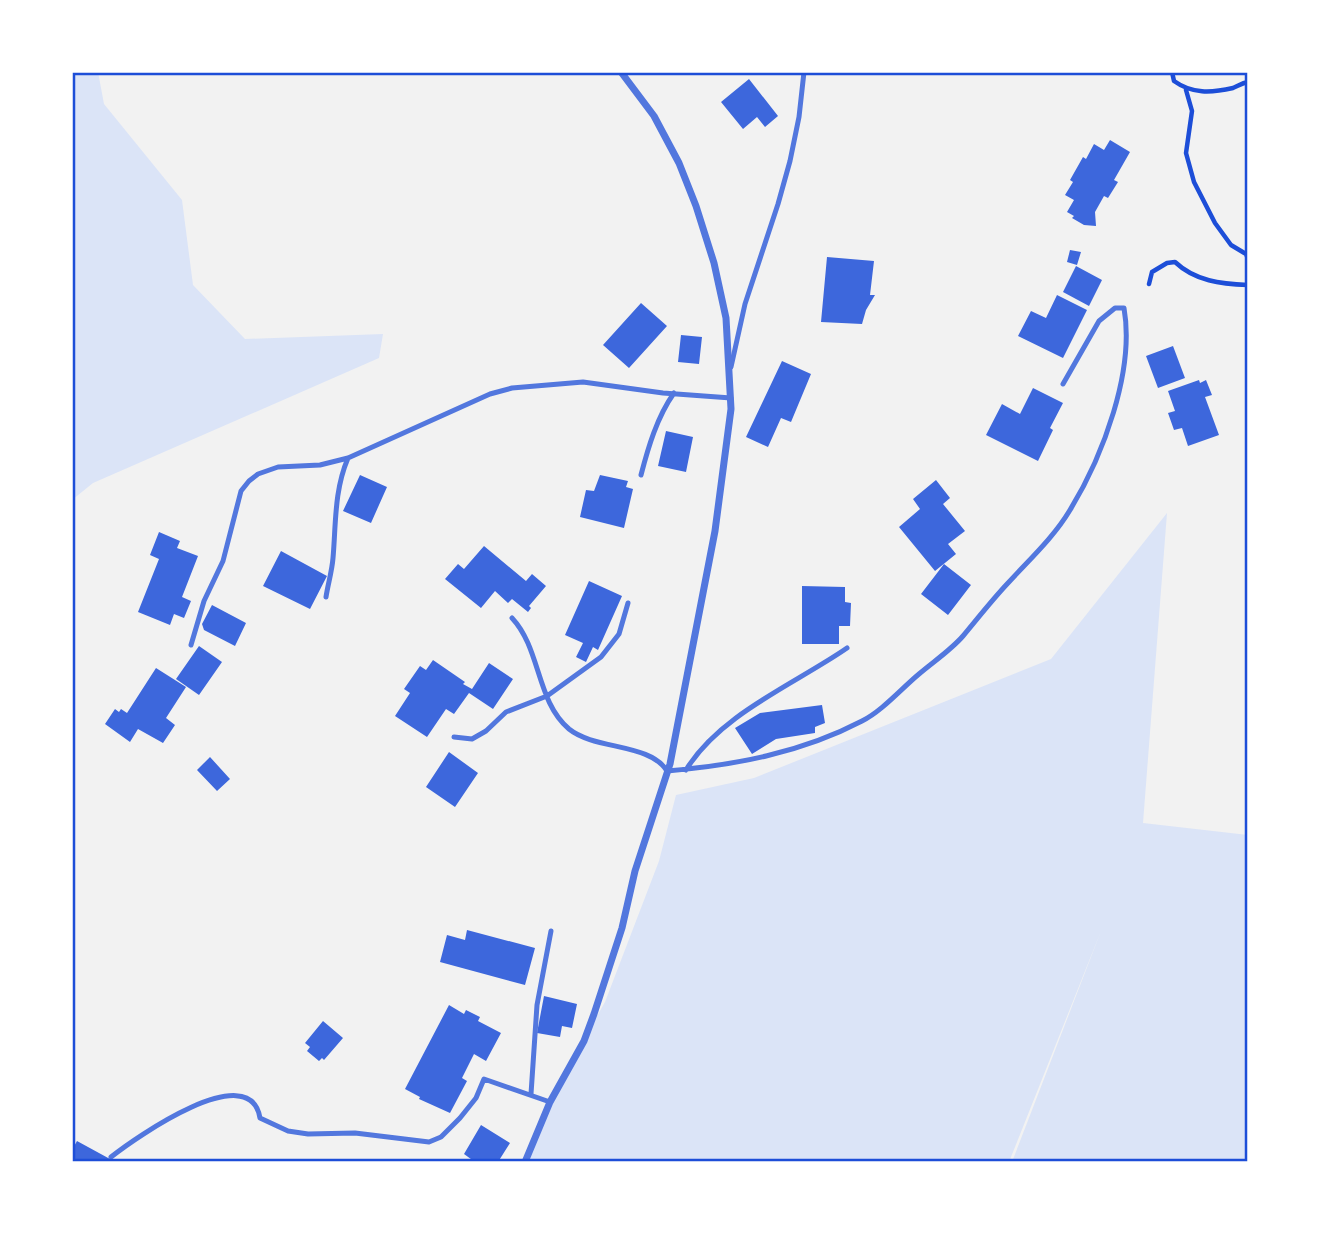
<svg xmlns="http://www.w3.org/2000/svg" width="1320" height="1234" font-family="'DejaVu Sans',sans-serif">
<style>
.green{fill:#dbe4f7}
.building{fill:#3d67dc}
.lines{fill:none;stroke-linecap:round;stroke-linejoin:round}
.path{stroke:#1d4ed8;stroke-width:4.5}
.service{stroke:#5277de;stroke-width:5}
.minor{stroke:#5277de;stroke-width:7}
.neatline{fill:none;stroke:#1d4ed8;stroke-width:2.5}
</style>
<rect width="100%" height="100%" fill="#f2f2f2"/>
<path class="green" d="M72 72H98L104 104 182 200 193 285 245 339 383 334 379 358 93 483 72 500Z
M1167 513 1143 823 1248 835V1162H1012L1101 931 1009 1162H525L580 1046 605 1002 659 861 676 795 754 778 1051 659Z"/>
<path class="building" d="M749 79 778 116 765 127 757 117 743 129 721 102Z
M1110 140 1130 152 1114 180 1118 182 1108 198 1104 196 1095 212 1096 226 1084 225 1072 218 1074 216 1067 212 1074 200 1065 195 1073 182 1070 180 1083 157 1086 159 1094 144 1104 150Z
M1070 250 1081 252 1077 265 1067 262Z
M827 257 874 261 870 295H875L866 310 862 324 821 322Z
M1076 266 1102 280 1089 306 1063 292Z
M1057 295 1087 310 1063 358 1018 336 1031 311 1046 318Z
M641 303 667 326 629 368 603 345Z
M681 335 702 337 699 364 678 362Z
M1173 346 1185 378 1158 388 1146 356Z
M782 361 811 374 791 422 781 418 768 447 746 437Z
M1199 380 1200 383 1206 380 1212 395 1205 397 1219 435 1188 446 1182 428 1174 430 1168 413 1175 411 1168 391Z
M1033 388 1063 403 1050 428 1053 430 1038 461 986 435 1002 404 1020 414Z
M666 431 693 437 686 472 658 466Z
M360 475 387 487 371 523 343 511Z
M600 475 628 481 626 487 633 489 624 528 580 517 586 490 594 491Z
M936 480 950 498 943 504 965 531 948 544 956 554 935 571 899 527 920 509 913 499Z
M159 532 180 541 177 548 198 556 182 597 191 601 184 618 174 614 170 625 138 612 159 559 150 555Z
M484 546 526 581 532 574 546 586 529 606 531 608 528 612 512 599 508 603 495 591 481 608 445 579 458 564 464 569Z
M281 551 327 576 310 609 263 586Z
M944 564 971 585 948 615 921 594Z
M589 581 622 596 598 650 593 647 586 662 576 657 583 643 565 635Z
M802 586 845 587V602L851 603 850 626H839V644H802Z
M212 605 246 623 235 646 204 630 202 624Z
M199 646 222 662 199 695 176 679Z
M433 660 465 682 463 684 472 689 489 663 513 679 493 709 469 693 454 714 446 709 427 737 395 716 410 693 404 689 420 666 426 670Z
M156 668 186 687 166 718 175 725 163 743 138 729 130 742 105 724 115 709 119 712 121 709 127 713Z
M822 705 825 723 815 727V733L776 739 752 754 735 728 760 713Z
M449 752 478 773 455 807 426 787Z
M210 757 230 779 217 791 197 770Z
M467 930 535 948 525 985 440 962 447 935 465 940Z
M544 996 577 1004 572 1028 562 1026 560 1037 537 1033Z
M449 1005 464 1014 466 1010 480 1017 478 1021 501 1033 486 1061 474 1054 462 1078 467 1081 450 1113 419 1099 420 1097 405 1089Z
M323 1021 343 1038 324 1060 322 1058 319 1061 307 1051 310 1047 305 1043Z
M481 1125 510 1143 498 1162H475L464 1154Z
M77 1141 110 1159 109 1162H72V1150Z"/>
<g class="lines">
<path class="path" d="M1172 72 1174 81C1192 94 1211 93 1233 88 1238 86 1242 83 1248 82
M1186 90 1192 111 1186 153 1194 182 1215 223 1231 245 1246 254 1248 259
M1149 284 1152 272 1167 263 1175 262C1195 281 1221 284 1248 285"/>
<path class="service" d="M731 367 745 304 778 204 790 161 799 117 804 72
M641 475C648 448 657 417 674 393
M326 597C328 584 332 571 333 558 336 524 334 491 348 458
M512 618C541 649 536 701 569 729 595 750 650 743 667 771 735 765 801 753 862 721 882 711 901 689 919 674 933 662 951 650 963 636 978 618 992 600 1008 583 1029 560 1054 537 1070 510 1103 456 1135 371 1124 308H1115L1099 321 1063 384
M191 645 204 601 223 561 241 491 249 481 258 474 278 467 320 465 348 458 490 394 512 388 583 382 663 393 731 398
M454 737 472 739 486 731 506 712 547 696 601 657 619 634 628 603
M686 770C720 714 795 684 847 648
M531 1094 537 1005 551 931
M111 1157C135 1138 250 1057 260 1118L288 1131 308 1134 355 1133 429 1142 441 1137 460 1118 476 1098 484 1079 550 1102"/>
<path class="minor" d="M525 1162 550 1102 584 1041 594 1014 622 928 635 871 670 764 715 531 731 409 726 318 714 263 696 206 679 163 654 116 621 72"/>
</g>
<rect width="1320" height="1234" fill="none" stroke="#ffffff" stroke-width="147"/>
<rect x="74" y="74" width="1172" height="1086" class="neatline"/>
</svg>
